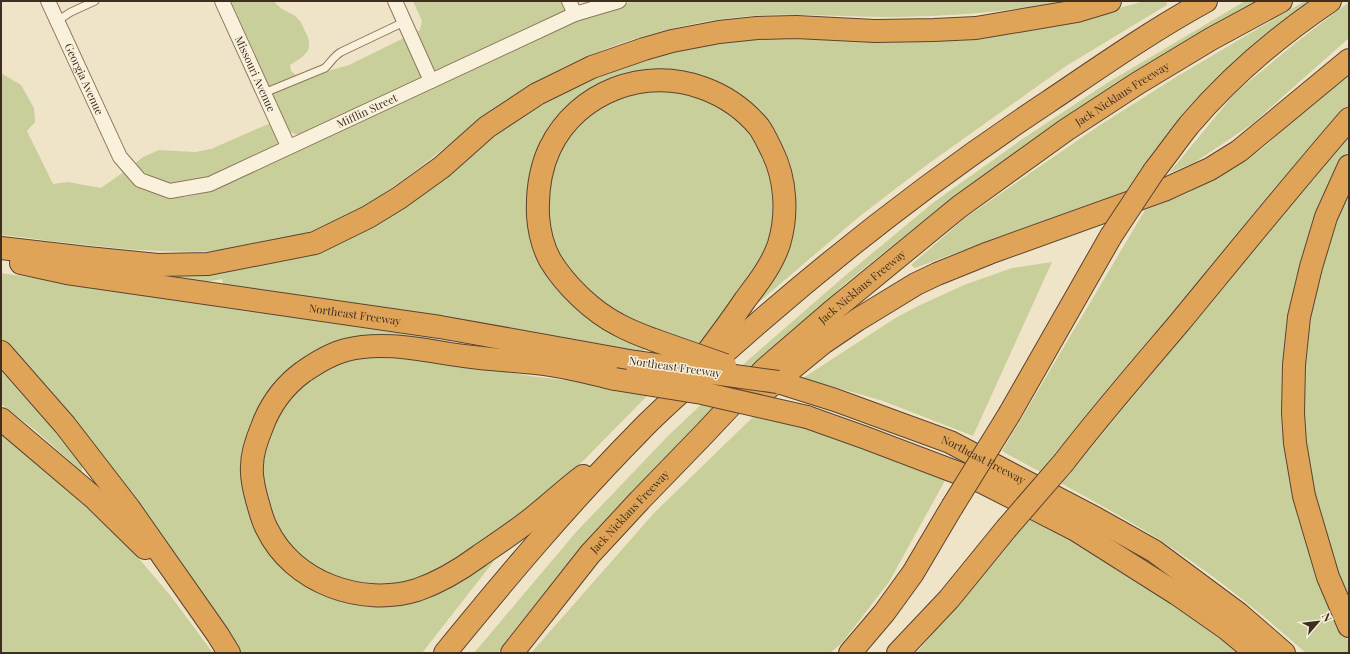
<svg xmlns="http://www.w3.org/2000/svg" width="1350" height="654" font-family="'Playfair Display',serif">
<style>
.green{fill:#c9cf9b}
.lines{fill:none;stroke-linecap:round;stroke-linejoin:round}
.service-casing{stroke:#8d765c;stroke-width:9}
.minor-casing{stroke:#8d765c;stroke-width:16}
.motorway-casing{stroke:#5b4430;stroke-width:24}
.service{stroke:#faf1dc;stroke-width:7}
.minor{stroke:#faf1dc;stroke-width:14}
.motorway{stroke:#e0a458;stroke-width:22}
.motorway-bridge-casing{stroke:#5b4430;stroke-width:24;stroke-linecap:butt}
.motorway-bridge{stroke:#e0a458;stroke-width:22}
.labels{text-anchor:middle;stroke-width:3;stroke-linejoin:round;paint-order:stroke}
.street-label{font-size:11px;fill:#3d2e20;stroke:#f7eed8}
</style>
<rect width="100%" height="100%" fill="#f0e4c8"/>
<path class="green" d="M231 1H274C281 12 292 11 299 20 302 22 303 28 305 31 315 50 306 55 290 65L291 71 296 75H314L349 65 420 30 422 21 413 1H566V8L563 16 298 135 290 132Z
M634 1H1062C1003 13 942 17 882 17 845 17 807 14 769 15 723 16 675 26 631 40 587 54 537 78 500 105 469 127 441 152 411 174 373 202 327 231 281 242 188 263 94 245 1 235V73L21 85 34 108 35 122 27 131 53 184 68 182 101 188 125 171 174 196 186 197 203 193 551 31 595 13Z
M1145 1H1166L1167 5 1066 66 928 164 860 216 759 302 756 298 784 249 764 123 656 74 555 129 538 246 649 345 642 352 451 320 224 287 222 279 206 282 163 275C190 274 217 273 243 269 269 264 294 257 318 250L540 103 631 63 676 49 739 38 1071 21Z
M1245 1H1260L1110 89 1020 149 928 217 842 286 550 590 498 653H474L577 531 669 435 747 361 840 280 934 202 1021 140 1107 83Z
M1303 2H1310L1167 137 1128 190 915 268 911 265 965 218 1100 125 1176 77Z
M1349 2V38L1252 124 1194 163 1169 173 1235 93 1298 41Z
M1349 71V106L1047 466 1068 476 1208 305 1349 137V156L1286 406 1345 635 1349 642V653H1306C1253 606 1198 562 1137 526 1093 500 1047 476 1002 451L1145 210 1186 194 1232 169 1263 148Z
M639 90 689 91 728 108 760 143 776 184 773 238 752 278 699 346 626 321 567 273 550 235 547 191 559 150 579 124 596 108Z
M275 121 280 141 276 147C247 160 194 192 163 182 152 179 143 171 134 164L143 157 159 150 195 152 211 149Z
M1349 186V607L1310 490 1303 416V367L1310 311 1329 237Z
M1052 262 973 436 883 401 803 378 897 317 918 306 964 285 1012 268Z
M1 273 450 341 449 346 350 344 257 424 261 531 350 601 491 557 494 561 422 653H237L69 417 1 339Z
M367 357H399L440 361 530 376 590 383 649 394 585 459 545 495 480 546 410 584 353 585 332 578 295 552 276 527 263 488 264 460 268 439 276 419 287 402 303 385 323 371 344 362Z
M1 361 54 426 82 466V472L35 430 1 404Z
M755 415 808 427 947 477 889 582 842 643 830 653H531L654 513Z
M1 430 111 526 170 595 213 653H1Z
M1034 514 1161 590 1242 653H916Z"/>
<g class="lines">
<g class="service-casing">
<path id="service" d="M57 21 71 12 95 1
M264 93 325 68C331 62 334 56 341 52L404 22"/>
</g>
<g class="minor-casing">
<g id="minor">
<path id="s1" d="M48 1 120 157 140 180 170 191 210 184 575 14 619 1"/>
<path id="s2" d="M222 1 288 146"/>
<path d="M395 1 431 81"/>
<path d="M569 1 575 14"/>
</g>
</g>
<g class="motorway-casing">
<g id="motorway">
<path d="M1349 166 1326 217 1311 267 1299 317 1294 365 1293 413 1295 443 1304 496 1328 577 1349 626"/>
<path d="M1154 171C1166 156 1177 140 1189 125 1229 78 1278 36 1330 1"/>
<path d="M1 248 87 258 158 265 208 264 315 243 368 217 399 198 442 167 487 127 537 94 592 67 644 49 672 41 719 32 757 28 796 27 875 31 934 30 976 28 1077 11 1110 1"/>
<path id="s3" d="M21 263 67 273 440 327 635 362"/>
<path d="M654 340C643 336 630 331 619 325 593 312 565 285 550 260 543 247 539 230 538 216 537 193 540 169 550 148 577 92 645 66 703 88 725 96 744 109 759 127 764 134 768 143 772 151 786 179 788 214 779 244 772 265 758 283 745 300 731 321 715 342 700 362"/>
<path d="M1 352 65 425 129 508 218 635 229 653"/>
<path id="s4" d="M778 382 835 400 950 442 1097 519 1154 551 1239 614 1284 653"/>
<path d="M762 393 823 343 857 320 916 284 937 274 989 253 1164 190 1210 169 1239 151 1349 60"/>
<path d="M1010 413 1111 236"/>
<path d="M807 417 866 438 982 482 1076 530 1177 594 1227 629 1256 653"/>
<path d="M1 419 93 497 145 548"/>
<path d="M1064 462C1101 414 1141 368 1180 322 1236 254 1291 186 1349 119"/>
<path d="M583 476C567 488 552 502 536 515 518 530 498 543 479 556 460 570 440 582 417 590 362 607 293 583 267 529 262 520 260 510 257 500 254 489 251 477 252 466 252 453 257 439 262 427 270 405 284 386 303 372 316 363 330 354 346 350 384 340 426 351 464 356 493 360 522 361 551 365 573 368 594 374 615 379"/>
<path d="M445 653C507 577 570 502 639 432 662 408 688 386 713 363 818 268 930 180 1048 102 1100 67 1151 31 1206 1"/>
<path id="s5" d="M512 653 590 554 640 500 704 434 765 369 831 312 959 207 1066 130 1138 83 1211 39 1281 1"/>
<path d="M850 653 884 613 913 573 952 507"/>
<path d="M898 653 949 599 1006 529"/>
</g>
</g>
<use href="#service" class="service"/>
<use href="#minor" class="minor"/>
<use href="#motorway" class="motorway"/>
<g class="motorway-bridge-casing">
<path id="motorway-bridge" d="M1111 236 1154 171
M654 340 725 365
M635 362 778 382
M615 379 702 393 807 417
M952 507 1010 413
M1006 529 1064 462"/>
</g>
<use href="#motorway-bridge" class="motorway-bridge"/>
</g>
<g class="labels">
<g class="street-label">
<text dy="4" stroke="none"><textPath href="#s2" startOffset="80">Missouri Avenue</textPath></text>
<text dy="4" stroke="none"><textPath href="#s1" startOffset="86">Georgia Avenue</textPath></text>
<text dy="4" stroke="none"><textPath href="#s5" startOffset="832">Jack Nicklaus Freeway</textPath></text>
<text dy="4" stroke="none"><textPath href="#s1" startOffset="448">Mifflin Street</textPath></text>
<text dy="4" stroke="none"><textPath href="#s5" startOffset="508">Jack Nicklaus Freeway</textPath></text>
<text dy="4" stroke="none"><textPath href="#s3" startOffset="338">Northeast Freeway</textPath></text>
<text transform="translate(675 367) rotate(8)" y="4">Northeast Freeway</text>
<text dy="4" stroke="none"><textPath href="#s4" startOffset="220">Northeast Freeway</textPath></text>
<text dy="4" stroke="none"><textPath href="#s5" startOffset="184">Jack Nicklaus Freeway</textPath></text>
</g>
</g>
<rect width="1350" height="654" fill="none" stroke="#3d2e20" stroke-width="4"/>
<g transform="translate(1318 622) rotate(62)" stroke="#f7eed8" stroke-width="3" paint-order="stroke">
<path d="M0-3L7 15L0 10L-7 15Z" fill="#3d2e20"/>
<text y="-6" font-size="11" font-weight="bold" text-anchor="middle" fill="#3d2e20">N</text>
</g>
</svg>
